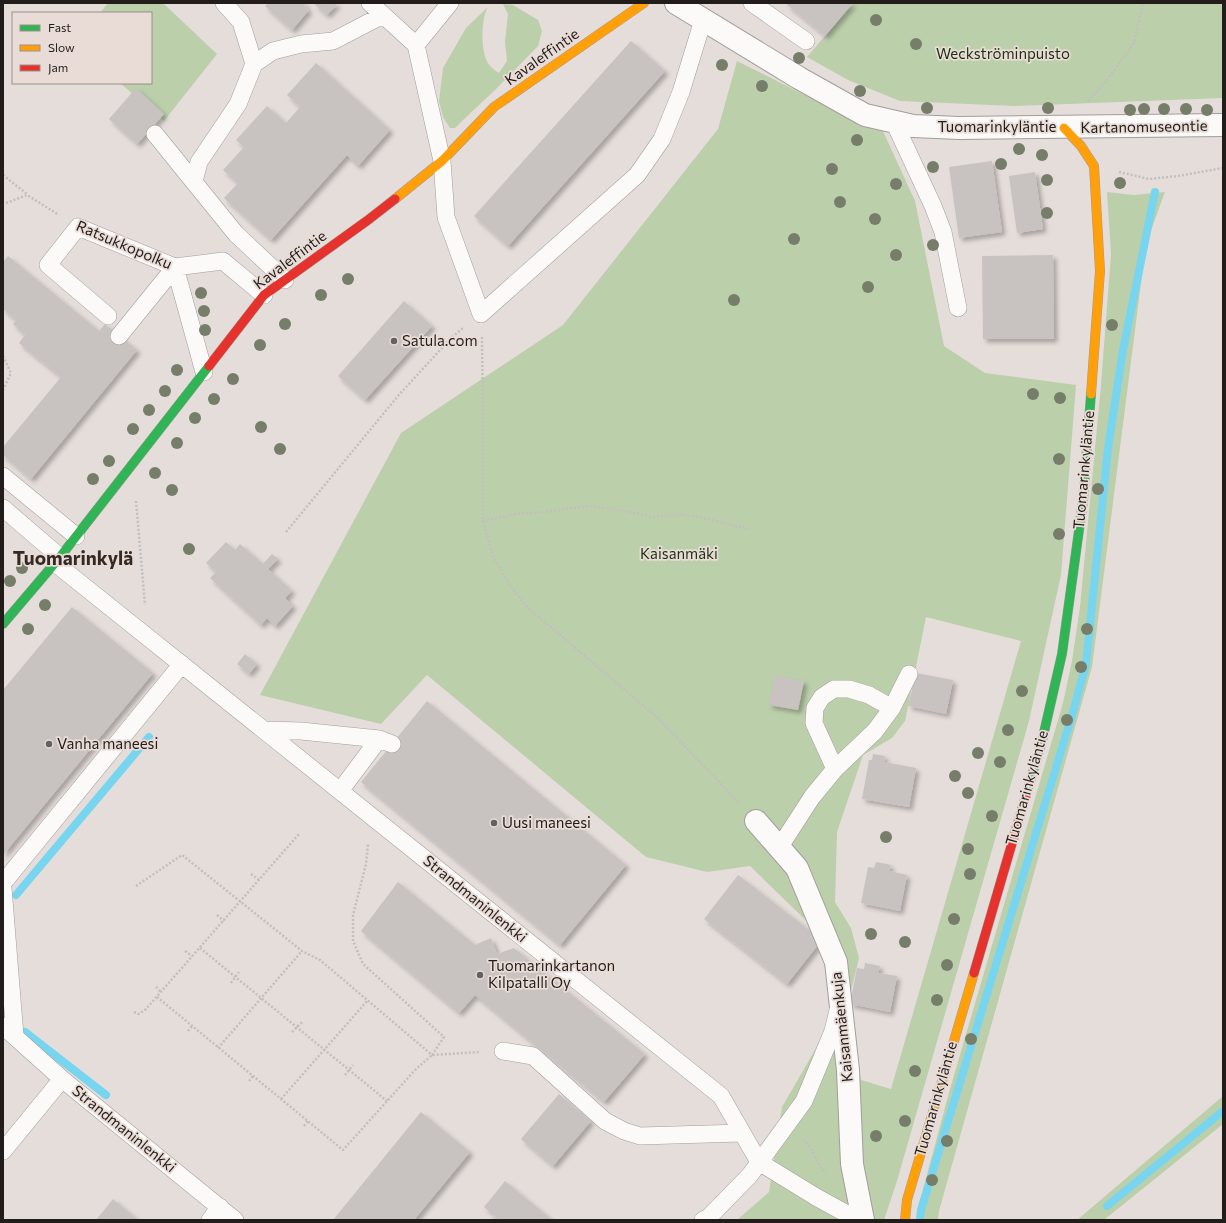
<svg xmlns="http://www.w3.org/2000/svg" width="1226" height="1223" font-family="Commissioner,sans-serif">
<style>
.green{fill:#bbcfab;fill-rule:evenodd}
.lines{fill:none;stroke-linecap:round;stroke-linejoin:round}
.stream{stroke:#78d5f0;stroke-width:8}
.building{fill:#c8c2c1;filter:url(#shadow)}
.lane-casing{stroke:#a39d9b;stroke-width:18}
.street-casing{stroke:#a39d9b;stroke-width:24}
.fast-casing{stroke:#a39d9b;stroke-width:10}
.slow-casing{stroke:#a39d9b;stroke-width:10}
.jam-casing{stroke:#a39d9b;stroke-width:10}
.path{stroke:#c2bfbe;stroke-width:2.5;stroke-dasharray:2 2;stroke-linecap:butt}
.lane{stroke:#fbfaf9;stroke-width:17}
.street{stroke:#fbfaf9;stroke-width:22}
.fast{stroke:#30b455;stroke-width:9}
.slow{stroke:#ff9f0a;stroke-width:9}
.jam{stroke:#e5322d;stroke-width:9}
.tree{fill:#767e6a}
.poi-dot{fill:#66605e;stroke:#e9dcd6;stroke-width:1.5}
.labels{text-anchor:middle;stroke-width:3.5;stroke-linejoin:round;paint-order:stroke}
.park-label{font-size:15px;fill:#1b310f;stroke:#e9dcd6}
.street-label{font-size:15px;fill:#221d1b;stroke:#e9dcd6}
.poi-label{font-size:15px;fill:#221d1b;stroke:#e9dcd6;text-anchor:start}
.district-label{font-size:19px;font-weight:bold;fill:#332925;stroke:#e9dcd6}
</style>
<defs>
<filter id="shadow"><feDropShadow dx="3.5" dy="3.5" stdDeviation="2" flood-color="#0004"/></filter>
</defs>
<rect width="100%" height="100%" fill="#e5ddda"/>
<path class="green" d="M108 3H163L217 54 164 121 120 83H151V13H100Z
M853 3H1223V98L1014 106 900 101 848 80 807 57Z
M503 4 513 5 538 20 542 31 538 46 496 89 462 121 455 128H450L443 117 439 101 443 68 466 28 488 7C481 18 481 47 486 59 488 65 494 70 499 73L507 61 505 42 508 14Z
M737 61 864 125 882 129 915 201 944 346 985 373 1076 385 1061 575 1029 721 897 1181 884 1220H737L769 1192 782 1107 829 1026 832 969 822 936 750 866 707 872 646 857 427 675 381 724 260 695 401 433 563 325 718 129ZM926 617 1021 641 891 1089 861 1080 847 1007 859 958 851 928 835 902 837 832 863 755 892 738 905 721Z
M1107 192 1134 195 1165 192 1146 244 1092 667 939 1211 938 1220H916L918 1208 950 1089 1063 703 1072 661 1080 607 1101 385 1111 254Z
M1223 1096V1124L1104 1220H1077Z"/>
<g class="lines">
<path class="stream" d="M16 895 149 737
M25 1032 106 1095
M1107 1206 1223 1111
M920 1220 921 1210 1073 712 1086 664 1108 448 1123 350 1155 192"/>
</g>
<path class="building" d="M268 3H307L304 6 309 10 292 30 265 6Z
M313 3H338L327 15Z
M785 3H853L825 36Z
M631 41 665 71 508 246 474 216Z
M316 63 390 130 358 166 347 155 271 240 224 198 238 183 223 170 244 147 236 140 267 106 286 123 300 107 287 95Z
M136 88 164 114 137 144 109 119Z
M992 161 1002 232 959 238 949 167Z
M1035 172 1043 229 1017 233 1009 176Z
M1053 255 1054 339H983L982 256Z
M8 256 99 331 105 324 137 350 31 479 3 455V447L61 377 19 343 25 335 13 324 16 320 3 309V262Z
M404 301 432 326 365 400 338 376Z
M226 542 235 550 240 544 263 564 272 554 278 559 268 569 292 591 285 598 293 606 275 626 267 618 261 625 210 578 216 572 206 563Z
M72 607 153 673 3 855V690Z
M245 654 257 664 249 674 237 664Z
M916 673 953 680 946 714 908 706Z
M775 676 804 681 798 710 769 705Z
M427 701 626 865 560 945 361 782Z
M873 754 885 756 884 762 916 768 909 807 862 799 869 760H872Z
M876 862 891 865 889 871 907 875 900 911 861 903 868 867 874 868Z
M738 875 822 940 787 984 704 919Z
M398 882 475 945 491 938 497 954 514 948 645 1054 604 1102 475 995 459 1013 361 931Z
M865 963 880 966 878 973 897 976 890 1012 850 1004 857 968 864 969Z
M559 1094 591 1121 553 1166 521 1139Z
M421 1112 470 1152 414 1220H333Z
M505 1181 552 1220H499L484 1207Z
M113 1199 138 1220H96Z"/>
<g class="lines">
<g class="lane-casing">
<path id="lane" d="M224 3 241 22 254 64
M370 3 416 45
M450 3 416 45 442 161 446 217 481 314 637 175 662 139 681 92 703 20
M752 3 806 41
M894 122 933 206 943 232 958 308
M155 134 236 234 285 280
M194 181 199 162 238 104 254 64 273 51 301 44 333 41 383 15
M175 267 204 372
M108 316 48 265 78 227 175 267 223 261 264 295
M119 336 175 267
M3 476 76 536
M3 508 60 557
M55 563 721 1096 759 1162 816 1197 858 1220
M264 730 301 731 379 739 392 744
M835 769 814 723 815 708 822 697 834 689H849L869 695 892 708
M340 791 379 739
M779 848 812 797 835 769 875 731 892 708 909 674
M3 883 182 664
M3 888 15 1036
M3 1026 62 1079 235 1220
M503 1051 533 1056 605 1121 624 1131 640 1136 742 1133
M3 1151 62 1079
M210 1220 220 1207
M703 1220 709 1217 750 1175 804 1101 833 1031 838 1010"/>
</g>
<g class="street-casing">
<path id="street" d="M676 3 799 78 865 115 913 126 959 128 1223 125
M756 821 797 868 836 962 848 1070 852 1164 863 1220"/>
</g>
<g class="fast-casing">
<path id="fast" d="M3 624 60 557 209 366
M1027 792 1042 741 1062 654 1083 501 1091 394"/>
</g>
<g class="slow-casing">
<path id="slow" d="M1064 128 1081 146 1094 166 1100 271 1091 394
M395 199 442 161 494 107 644 3
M905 1220 907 1200 974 973"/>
</g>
<g class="jam-casing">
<path id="jam" d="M209 366 264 295 368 220 395 199
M974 973 1027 792"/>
</g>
<path class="path" d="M1088 101 1107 80 1134 43 1143 3
M1119 172 1149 179 1178 176 1223 168
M3 175 27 194
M6 203 27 195 59 215
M482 337 483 413V521L493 556 509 584 526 606 659 719 739 803
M3 356 11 373 3 390
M136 501 145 605
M483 521 516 514 544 512 589 506 632 512 651 517 680 514 708 519 748 529
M286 532 398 396 451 338 463 328
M251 874 259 880
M136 886 182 855 302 951 320 960 432 1055 444 1037 363 964 353 941V915L366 864 368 844
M217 915 224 921
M200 948 387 1101
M185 951 192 956
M231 983 239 972
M156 987 161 992
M157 997 343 1150 416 1069 432 1055 480 1052
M134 1012 139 1014 146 1009 299 834
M188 1031 192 1026
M292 1032 302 1022
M218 1048 302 951
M345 1075 353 1065
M249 1081 253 1076
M281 1099 368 1000
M304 1126 308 1121
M803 1140 808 1144 825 1174"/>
<use href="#lane" class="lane"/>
<use href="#street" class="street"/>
<use href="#fast" class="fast"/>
<use href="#slow" class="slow"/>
<use href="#jam" class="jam"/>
</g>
<g class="tree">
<circle cx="876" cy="20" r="6"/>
<circle cx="916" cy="44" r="6"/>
<circle cx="799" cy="58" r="6"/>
<circle cx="722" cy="65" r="6"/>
<circle cx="762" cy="86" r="6"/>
<circle cx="860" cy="91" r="6"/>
<circle cx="927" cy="108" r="6"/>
<circle cx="1048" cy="108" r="6"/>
<circle cx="1144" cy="109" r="6"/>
<circle cx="1164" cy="109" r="6"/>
<circle cx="1186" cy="109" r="6"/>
<circle cx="1130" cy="110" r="6"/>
<circle cx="1207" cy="110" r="6"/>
<circle cx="857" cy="140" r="6"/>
<circle cx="1019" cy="149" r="6"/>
<circle cx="1042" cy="155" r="6"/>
<circle cx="1001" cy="164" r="6"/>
<circle cx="933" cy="167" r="6"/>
<circle cx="832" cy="169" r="6"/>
<circle cx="1047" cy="180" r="6"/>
<circle cx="1120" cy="183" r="6"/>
<circle cx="896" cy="184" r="6"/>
<circle cx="840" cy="202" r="6"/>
<circle cx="1047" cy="213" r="6"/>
<circle cx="875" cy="219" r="6"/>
<circle cx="794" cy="239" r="6"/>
<circle cx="933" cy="245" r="6"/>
<circle cx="896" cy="255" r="6"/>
<circle cx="348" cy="279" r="6"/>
<circle cx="868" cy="287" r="6"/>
<circle cx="201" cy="293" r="6"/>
<circle cx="321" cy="295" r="6"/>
<circle cx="734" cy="300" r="6"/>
<circle cx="204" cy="311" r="6"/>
<circle cx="285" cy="324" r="6"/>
<circle cx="1112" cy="325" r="6"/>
<circle cx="205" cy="330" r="6"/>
<circle cx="260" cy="345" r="6"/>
<circle cx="177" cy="370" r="6"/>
<circle cx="233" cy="379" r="6"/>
<circle cx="165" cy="391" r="6"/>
<circle cx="1033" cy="394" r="6"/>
<circle cx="1060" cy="398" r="6"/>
<circle cx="214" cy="399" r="6"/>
<circle cx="149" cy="410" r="6"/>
<circle cx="195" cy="418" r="6"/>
<circle cx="261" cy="427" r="6"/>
<circle cx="133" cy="429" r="6"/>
<circle cx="177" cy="443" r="6"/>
<circle cx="280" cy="449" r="6"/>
<circle cx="1059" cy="459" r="6"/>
<circle cx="109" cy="461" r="6"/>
<circle cx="155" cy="473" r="6"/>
<circle cx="93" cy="479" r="6"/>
<circle cx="1098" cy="489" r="6"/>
<circle cx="172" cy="490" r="6"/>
<circle cx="1059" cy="534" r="6"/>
<circle cx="189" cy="549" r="6"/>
<circle cx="22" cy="568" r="6"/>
<circle cx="10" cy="581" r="6"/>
<circle cx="45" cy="605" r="6"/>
<circle cx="28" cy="629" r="6"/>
<circle cx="1087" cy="629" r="6"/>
<circle cx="1081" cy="667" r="6"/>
<circle cx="1022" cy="691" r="6"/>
<circle cx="1067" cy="720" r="6"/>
<circle cx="1008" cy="730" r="6"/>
<circle cx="978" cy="753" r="6"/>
<circle cx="1000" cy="762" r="6"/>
<circle cx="955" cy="776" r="6"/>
<circle cx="968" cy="793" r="6"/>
<circle cx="992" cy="816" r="6"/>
<circle cx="886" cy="837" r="6"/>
<circle cx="968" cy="849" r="6"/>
<circle cx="970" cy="874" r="6"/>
<circle cx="954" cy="919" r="6"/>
<circle cx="871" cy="934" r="6"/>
<circle cx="905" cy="942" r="6"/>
<circle cx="947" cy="965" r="6"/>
<circle cx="937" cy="1000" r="6"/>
<circle cx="971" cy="1039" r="6"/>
<circle cx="915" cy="1071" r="6"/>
<circle cx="905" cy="1121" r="6"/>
<circle cx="876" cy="1136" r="6"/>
<circle cx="947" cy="1141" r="6"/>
<circle cx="932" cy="1180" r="6"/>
</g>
<g class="poi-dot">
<circle cx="394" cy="341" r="4"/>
<circle cx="49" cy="744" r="4"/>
<circle cx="494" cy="823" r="4"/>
<circle cx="480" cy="975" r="4"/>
</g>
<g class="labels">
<g class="park-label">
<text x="1003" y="59">Weckströminpuisto</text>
<text x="679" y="559">Kaisanmäki</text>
</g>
<g class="street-label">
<text transform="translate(542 57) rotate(-35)" y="5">Kavaleffintie</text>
<text x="997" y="132">Tuomarinkyläntie</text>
<text transform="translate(1144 127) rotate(-1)" y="5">Kartanomuseontie</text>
<text transform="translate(124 245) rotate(23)" y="5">Ratsukkopolku</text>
<text transform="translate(290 260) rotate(-37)" y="5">Kavaleffintie</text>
<text transform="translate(1084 470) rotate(-85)" y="5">Tuomarinkyläntie</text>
<text transform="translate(1027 788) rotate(-74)" y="5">Tuomarinkyläntie</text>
<text transform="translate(475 899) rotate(39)" y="5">Strandmaninlenkki</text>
<text transform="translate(842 1027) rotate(-96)" y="5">Kaisanmäenkuja</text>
<text transform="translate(936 1099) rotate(-74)" y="5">Tuomarinkyläntie</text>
<text transform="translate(124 1129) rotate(39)" y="5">Strandmaninlenkki</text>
</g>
<g class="poi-label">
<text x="402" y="346">Satula.com</text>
<text x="57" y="749">Vanha maneesi</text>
<text x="502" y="828">Uusi maneesi</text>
<text x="488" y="971">Tuomarinkartanon<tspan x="488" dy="17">Kilpatalli Oy</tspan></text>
</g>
<g class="district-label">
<text x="73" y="565">Tuomarinkylä</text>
</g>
</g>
<rect width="1226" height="1223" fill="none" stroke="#221d1b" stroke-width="8"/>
<rect x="12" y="12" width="140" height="72" fill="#e9dcd6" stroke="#99908b"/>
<rect x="20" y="25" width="20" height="6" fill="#30b455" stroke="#99908b"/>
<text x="48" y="32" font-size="12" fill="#221d1b">Fast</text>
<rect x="20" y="45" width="20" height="6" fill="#ff9f0a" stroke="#99908b"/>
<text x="48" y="52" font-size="12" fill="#221d1b">Slow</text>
<rect x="20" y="65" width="20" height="6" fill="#e5322d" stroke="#99908b"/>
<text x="48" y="72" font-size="12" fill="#221d1b">Jam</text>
</svg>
